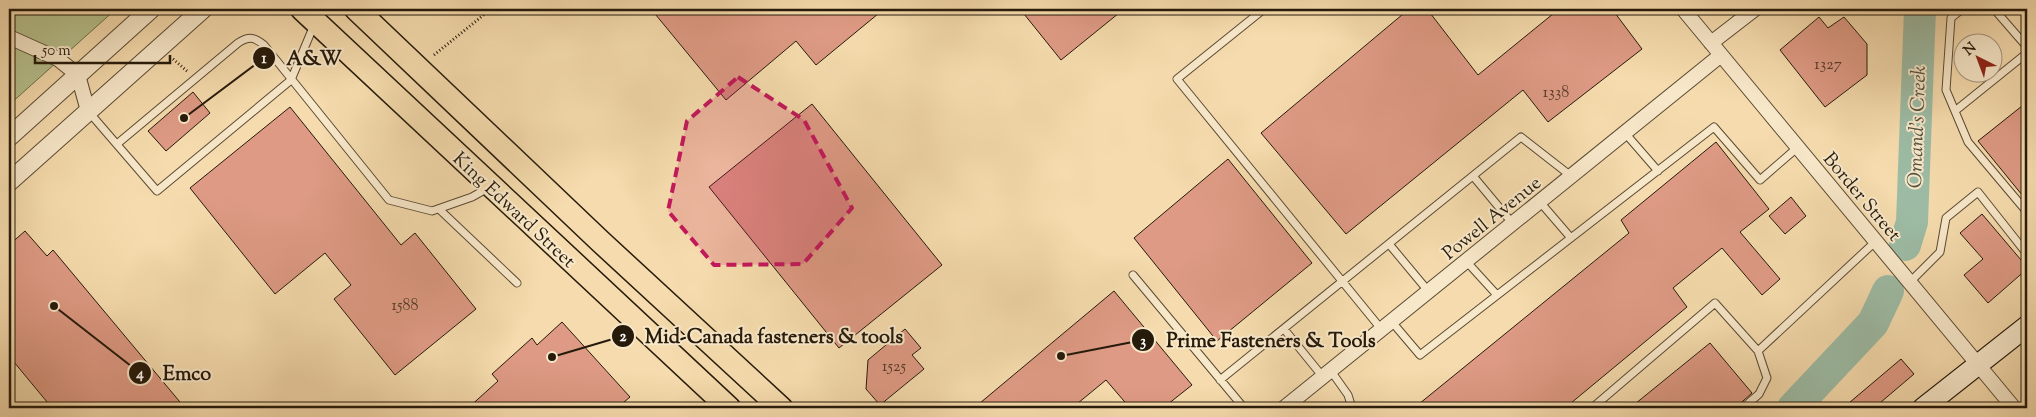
<svg xmlns="http://www.w3.org/2000/svg" width="2036" height="417" font-family="'Sorts Mill Goudy',serif">
<style>
.green{fill:#b7c18d;stroke:#6e6e4c}
.lines{fill:none;stroke-linecap:round;stroke-linejoin:round}
.river{stroke:#9dbca5;stroke-width:32}
.building{fill:#de9a84;stroke:#261a0b}
.service-casing{stroke:#5a4a34;stroke-width:9}
.minor-casing{stroke:#5a4a34;stroke-width:16}
.tertiary-casing{stroke:#5a4a34;stroke-width:20}
.secondary-casing{stroke:#261a0b;stroke-width:22}
.primary-casing{stroke:#261a0b;stroke-width:25}
.path{stroke:#261a0b;stroke-width:3;stroke-dasharray:1 2.5;stroke-linecap:butt}
.service{stroke:#f8e8ca;stroke-width:7}
.minor{stroke:#f8e8ca;stroke-width:14}
.tertiary{stroke:#f8e8ca;stroke-width:18}
.secondary{stroke:#f8e8ca;stroke-width:20}
.primary{stroke:#f5dbad;stroke-width:22}
.marked{fill:#c2185b;fill-opacity:0.2;stroke:#c2185b;stroke-width:4;stroke-dasharray:10 6;stroke-linejoin:round}
.labels{text-anchor:middle;stroke-width:4;stroke-linejoin:round;paint-order:stroke}
.number-label{font-size:16px;fill:#543a29}
.street-label{font-size:19px;fill:#261a0b;stroke:#f8e8ca}
.water-label{font-size:20px;font-style:italic;fill:#505341;stroke:#f8e8ca}
.leader{fill:none;stroke:#261a0b;stroke-width:2}
.callout-dot{fill:#261a0b;stroke:#f8e8ca;stroke-width:2}
.mark-label{font-size:15px;text-anchor:middle;font-weight:bold;fill:#fff}
.callout-label{font-size:20px;text-anchor:middle;font-weight:bold;fill:#261a0b;stroke:#f8e8ca;stroke-width:4;stroke-linejoin:round;paint-order:stroke}
</style>
<rect width="100%" height="100%" fill="#f5dbad"/>
<filter id="stains"><feTurbulence type="fractalNoise" baseFrequency=".004" numOctaves="4"/><feColorMatrix values="0 0 0 0 .2 0 0 0 0 .09 0 0 0 0 .02 0 0 0 .5 -.17"/></filter>
<radialGradient id="worn" r=".72"><stop offset=".6" stop-color="#630" stop-opacity="0"/><stop offset="1" stop-color="#630" stop-opacity=".3"/></radialGradient>
<path class="green" d="M9 9H116L9 105Z"/>
<g class="lines">
<path class="river" d="M1905 245 1912 222 1920 9
M1793 408 1873 323 1888 291"/>
</g>
<path class="building" d="M651 9H884L816 65 796 41 726 100Z
M1020 9H1124L1061 60Z
M1409 9H1427L1478 75 1559 9H1612L1642 49 1548 122 1523 90 1346 234 1261 133Z
M1819 17 1828 28 1844 17 1867 44V75L1825 107 1780 50Z
M193 92 210 113 166 151 148 131Z
M2027 102V201L1978 141Z
M812 104 942 265 839 348 709 187Z
M290 107 401 245 415 233 476 309 395 375 334 299 351 285 325 253 275 294 190 188Z
M1716 142 1769 209 1740 232 1780 279 1762 295 1722 248 1673 288 1687 307 1565 408H1414L1629 233 1621 220Z
M1228 159 1312 263 1217 341 1134 238Z
M1791 197 1806 216 1785 234 1769 216Z
M1982 214 2027 267V269L1988 303 1964 275 1983 259 1960 233Z
M25 231 47 256 53 250 185 408H52L9 356V245Z
M1114 291 1192 385 1163 408H1130L1106 380 1072 408H974Z
M562 322 630 397 617 408H468L498 381 492 374 532 338 537 345Z
M905 329 921 348 912 355 924 369 880 405 866 389 868 360Z
M1710 343 1752 393 1735 408H1630Z
M1901 359 1914 374 1874 408H1843Z"/>
<g class="lines">
<g class="service-casing">
<path id="service" d="M1264 9 1177 79 1382 330
M1962 9 1951 18 1946 90 1968 142 2027 212
M1994 9 2027 47
M88 111 157 191 291 80 314 25
M1955 111 2027 53
M1625 133 1658 171
M117 144 238 43C249 36 254 37 264 45L389 200 432 211 472 197 488 188
M1473 176 1513 224
M1540 202 1571 238
M439 209 517 283
M1389 244 1429 292
M1466 261 1497 295
M1133 275 1244 408
M1910 282 1940 252 1946 218 1978 192 2027 254
M1392 322 1420 355 1714 127 1760 180 1798 147
M1284 329 1323 377
M1331 371 1348 395 1352 408
M1220 380 1521 137 1571 176
M1592 408 1715 303 1758 351 1876 241
M1743 408 1759 394 1767 378 1758 351"/>
</g>
<g class="minor-casing">
<path id="minor" d="M1683 9 2014 408
M9 37 58 59 78 75 88 111
M1711 43 1755 9
M1284 408 1721 55"/>
</g>
<g class="tertiary-casing">
<path id="tertiary" d="M9 137 151 9
M9 182 203 9"/>
</g>
<g class="secondary-casing">
<path id="secondary" d="M1923 408 2027 326"/>
</g>
<g class="primary-casing">
<path id="primary" d="M302 9 729 408
M356 9 600 241 781 408"/>
</g>
<path class="path" d="M434 55 491 9
M173 59 187 71"/>
<use href="#service" class="service"/>
<use href="#minor" class="minor"/>
<use href="#tertiary" class="tertiary"/>
<use href="#secondary" class="secondary"/>
<use href="#primary" class="primary"/>
</g>
<path class="marked" d="M738 77 804 120 852 208 803 264 714 265 668 211 687 121Z"/>
<g class="labels">
<g class="number-label">
<text x="1828" y="69">1327</text>
<text x="1556" y="97">1338</text>
<text x="405" y="310">1588</text>
<text x="894" y="371">1525</text>
</g>
<g class="street-label">
<text transform="translate(1863 196) rotate(50)" y="7">Border Street</text>
<text transform="translate(515 209) rotate(43)" y="7">King Edward Street</text>
<text transform="translate(1491 217) rotate(-39)" y="7">Powell Avenue</text>
</g>
<g class="water-label">
<text transform="translate(1916 127) rotate(-88)" y="7">Omand's Creek</text>
</g>
</g>
<path class="leader" d="M184 118L264 58M552 357L623 336M1061 356L1143 340M54 306L140 373"/>
<g class="callout-dot">
<circle cx="184" cy="118" r="5"/>
<circle cx="552" cy="357" r="5"/>
<circle cx="1061" cy="356" r="5"/>
<circle cx="54" cy="306" r="5"/>
<circle cx="264" cy="58" r="12"/>
<circle cx="623" cy="336" r="12"/>
<circle cx="1143" cy="340" r="12"/>
<circle cx="140" cy="373" r="12"/>
</g>
<g class="mark-label">
<text x="264" y="63">1</text>
<text x="623" y="341">2</text>
<text x="1143" y="346">3</text>
<text x="140" y="378">4</text>
</g>
<g class="callout-label">
<text x="314" y="65">A&amp;W</text>
<text x="774" y="343">Mid-Canada fasteners &amp; tools</text>
<text x="1271" y="347">Prime Fasteners &amp; Tools</text>
<text x="187" y="380">Emco</text>
</g>
<rect width="2036" height="417" fill="none" stroke="#f5dbad" stroke-width="30"/>
<rect x="10" y="10" width="2016" height="397" fill="none" stroke="#261a0b" stroke-width="2.5"/>
<rect x="15" y="15" width="2006" height="387" fill="none" stroke="#261a0b"/>
<g transform="translate(1978 58) rotate(318)"><circle r="24" fill="#f8e8ca" stroke="#a4967e"/>
<path d="M0-4L9 19L0 12L-9 19Z" fill="#8f2418"/>
<text y="-8" font-size="14" font-weight="bold" text-anchor="middle" fill="#261a0b">N</text>
</g>
<path d="M35 55v8h135v-8" fill="none" stroke="#261a0b" stroke-width="2.5"/>
<text x="42" y="55" font-size="15" fill="#261a0b" stroke="#f8e8ca" stroke-width="4" paint-order="stroke">50 m</text>
<rect width="100%" height="100%" filter="url(#stains)"/>
<rect width="100%" height="100%" fill="url(#worn)"/>
</svg>
